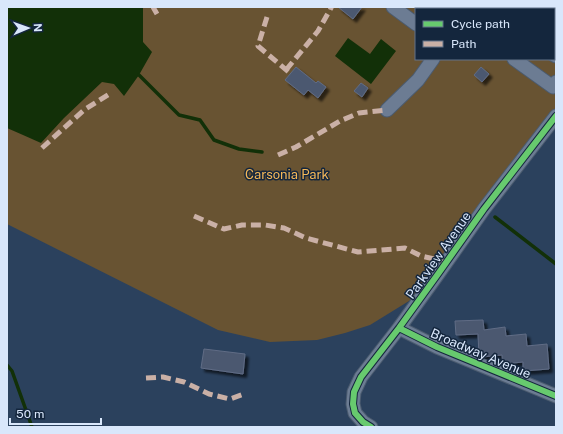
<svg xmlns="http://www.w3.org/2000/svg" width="563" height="434" font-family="'Public Sans',sans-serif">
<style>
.green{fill:#685332}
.water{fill:#123008}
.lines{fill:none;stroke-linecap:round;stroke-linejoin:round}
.stream{stroke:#123008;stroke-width:3.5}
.building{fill:#4b5870;stroke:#606c85;filter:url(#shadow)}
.minor-casing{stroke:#4b5b6f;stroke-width:15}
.minor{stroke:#6c7c93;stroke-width:13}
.quiet{stroke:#cab0a6;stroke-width:5;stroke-dasharray:10 5;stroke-linecap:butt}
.cycleway-casing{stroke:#14263d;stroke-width:8}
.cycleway{stroke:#67ca6e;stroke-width:6}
.labels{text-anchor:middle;stroke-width:3;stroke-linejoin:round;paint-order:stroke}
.park-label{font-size:13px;fill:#f5b858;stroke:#14263d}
.street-label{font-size:13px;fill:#d9e7fb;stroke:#14263d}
</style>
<defs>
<filter id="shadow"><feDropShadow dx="3.5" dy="3.5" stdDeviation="1" flood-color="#0009"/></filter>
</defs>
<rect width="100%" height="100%" fill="#2b415d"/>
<path class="green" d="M7 7H518L521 9H416V59H554V34L556 36V116L438 274 409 301 370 325 345 333 317 340 270 342 218 330 7 224Z"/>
<path class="water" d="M7 7H143V42L152 52 139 75 124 96 114 84 102 82 64 118 41 143 23 135 7 128Z
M348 38 370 54 381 39 396 51 371 84 335 56Z"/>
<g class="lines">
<path class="stream" d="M139 75 179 115 200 120 214 140 239 149 262 152
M495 217 556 264
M7 365 12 371 32 427"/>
</g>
<path class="building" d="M338 7H362L353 19Z
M296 67 316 83 318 81 326 87 318 98 308 90 304 95 285 80Z
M481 67 489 74 482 82 474 75Z
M361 83 368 88 362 97 354 91Z
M483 320 484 330 505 327 506 336 526 334 527 346 547 344 549 369 523 371V362L503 364 502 355 482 357 479 356 478 334 456 335 455 321Z
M204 349 245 354 243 374 201 368Z"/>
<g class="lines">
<g class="minor-casing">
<path id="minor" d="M393 7 416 24
M442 7 445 9
M489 7 492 9
M518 7 521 9
M469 9 471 7
M554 34 556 36
M554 55 556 56
M514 59 553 87 556 82
M387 110 418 80 433 59
M399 328 437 347 556 396
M371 427 363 422 355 413 353 404 354 392 361 377 399 328 438 274 484 209 556 116"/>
</g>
<use href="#minor" class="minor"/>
<path class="quiet" d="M153 7 157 14
M267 17 258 46 291 74
M286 70 318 31 331 8 330 7
M42 148 84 110 111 93
M278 155 296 147 340 121 359 113 387 110
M194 216 224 229 242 225H265L284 228 306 238 358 252 405 248 421 256 447 262
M146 378 163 377 184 382 209 394 230 399 244 394"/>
<g class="cycleway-casing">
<path id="cycleway" d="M399 328 437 347 556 396
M371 427 363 422 355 413 353 404 354 392 361 377 399 328 438 274 484 209 556 116"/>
</g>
<use href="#cycleway" class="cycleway"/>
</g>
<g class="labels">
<g class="park-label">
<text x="287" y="179">Carsonia Park</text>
</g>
<g class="street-label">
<text transform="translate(438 255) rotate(-55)" y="5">Parkview Avenue</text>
<text transform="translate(481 353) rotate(23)" y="5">Broadway Avenue</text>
</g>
</g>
<rect width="563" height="434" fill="none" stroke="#d9e7fb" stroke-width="16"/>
<rect x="415" y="8" width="140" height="52" fill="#14263d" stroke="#637389"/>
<rect x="423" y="21" width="20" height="6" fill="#67ca6e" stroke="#637389"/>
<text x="451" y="28" font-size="12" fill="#d9e7fb">Cycle path</text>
<rect x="423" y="41" width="20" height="6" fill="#cab0a6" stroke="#637389"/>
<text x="451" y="48" font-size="12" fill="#d9e7fb">Path</text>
<g transform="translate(28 28) rotate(88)" stroke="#14263d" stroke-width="3" paint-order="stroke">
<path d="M0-3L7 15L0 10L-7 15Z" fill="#d9e7fb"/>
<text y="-6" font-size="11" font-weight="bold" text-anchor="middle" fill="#d9e7fb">N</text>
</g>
<path d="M10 418v6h91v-6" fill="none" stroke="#d9e7fb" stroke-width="2"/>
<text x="16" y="418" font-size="12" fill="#d9e7fb" stroke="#14263d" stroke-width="3" paint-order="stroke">50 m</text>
</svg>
